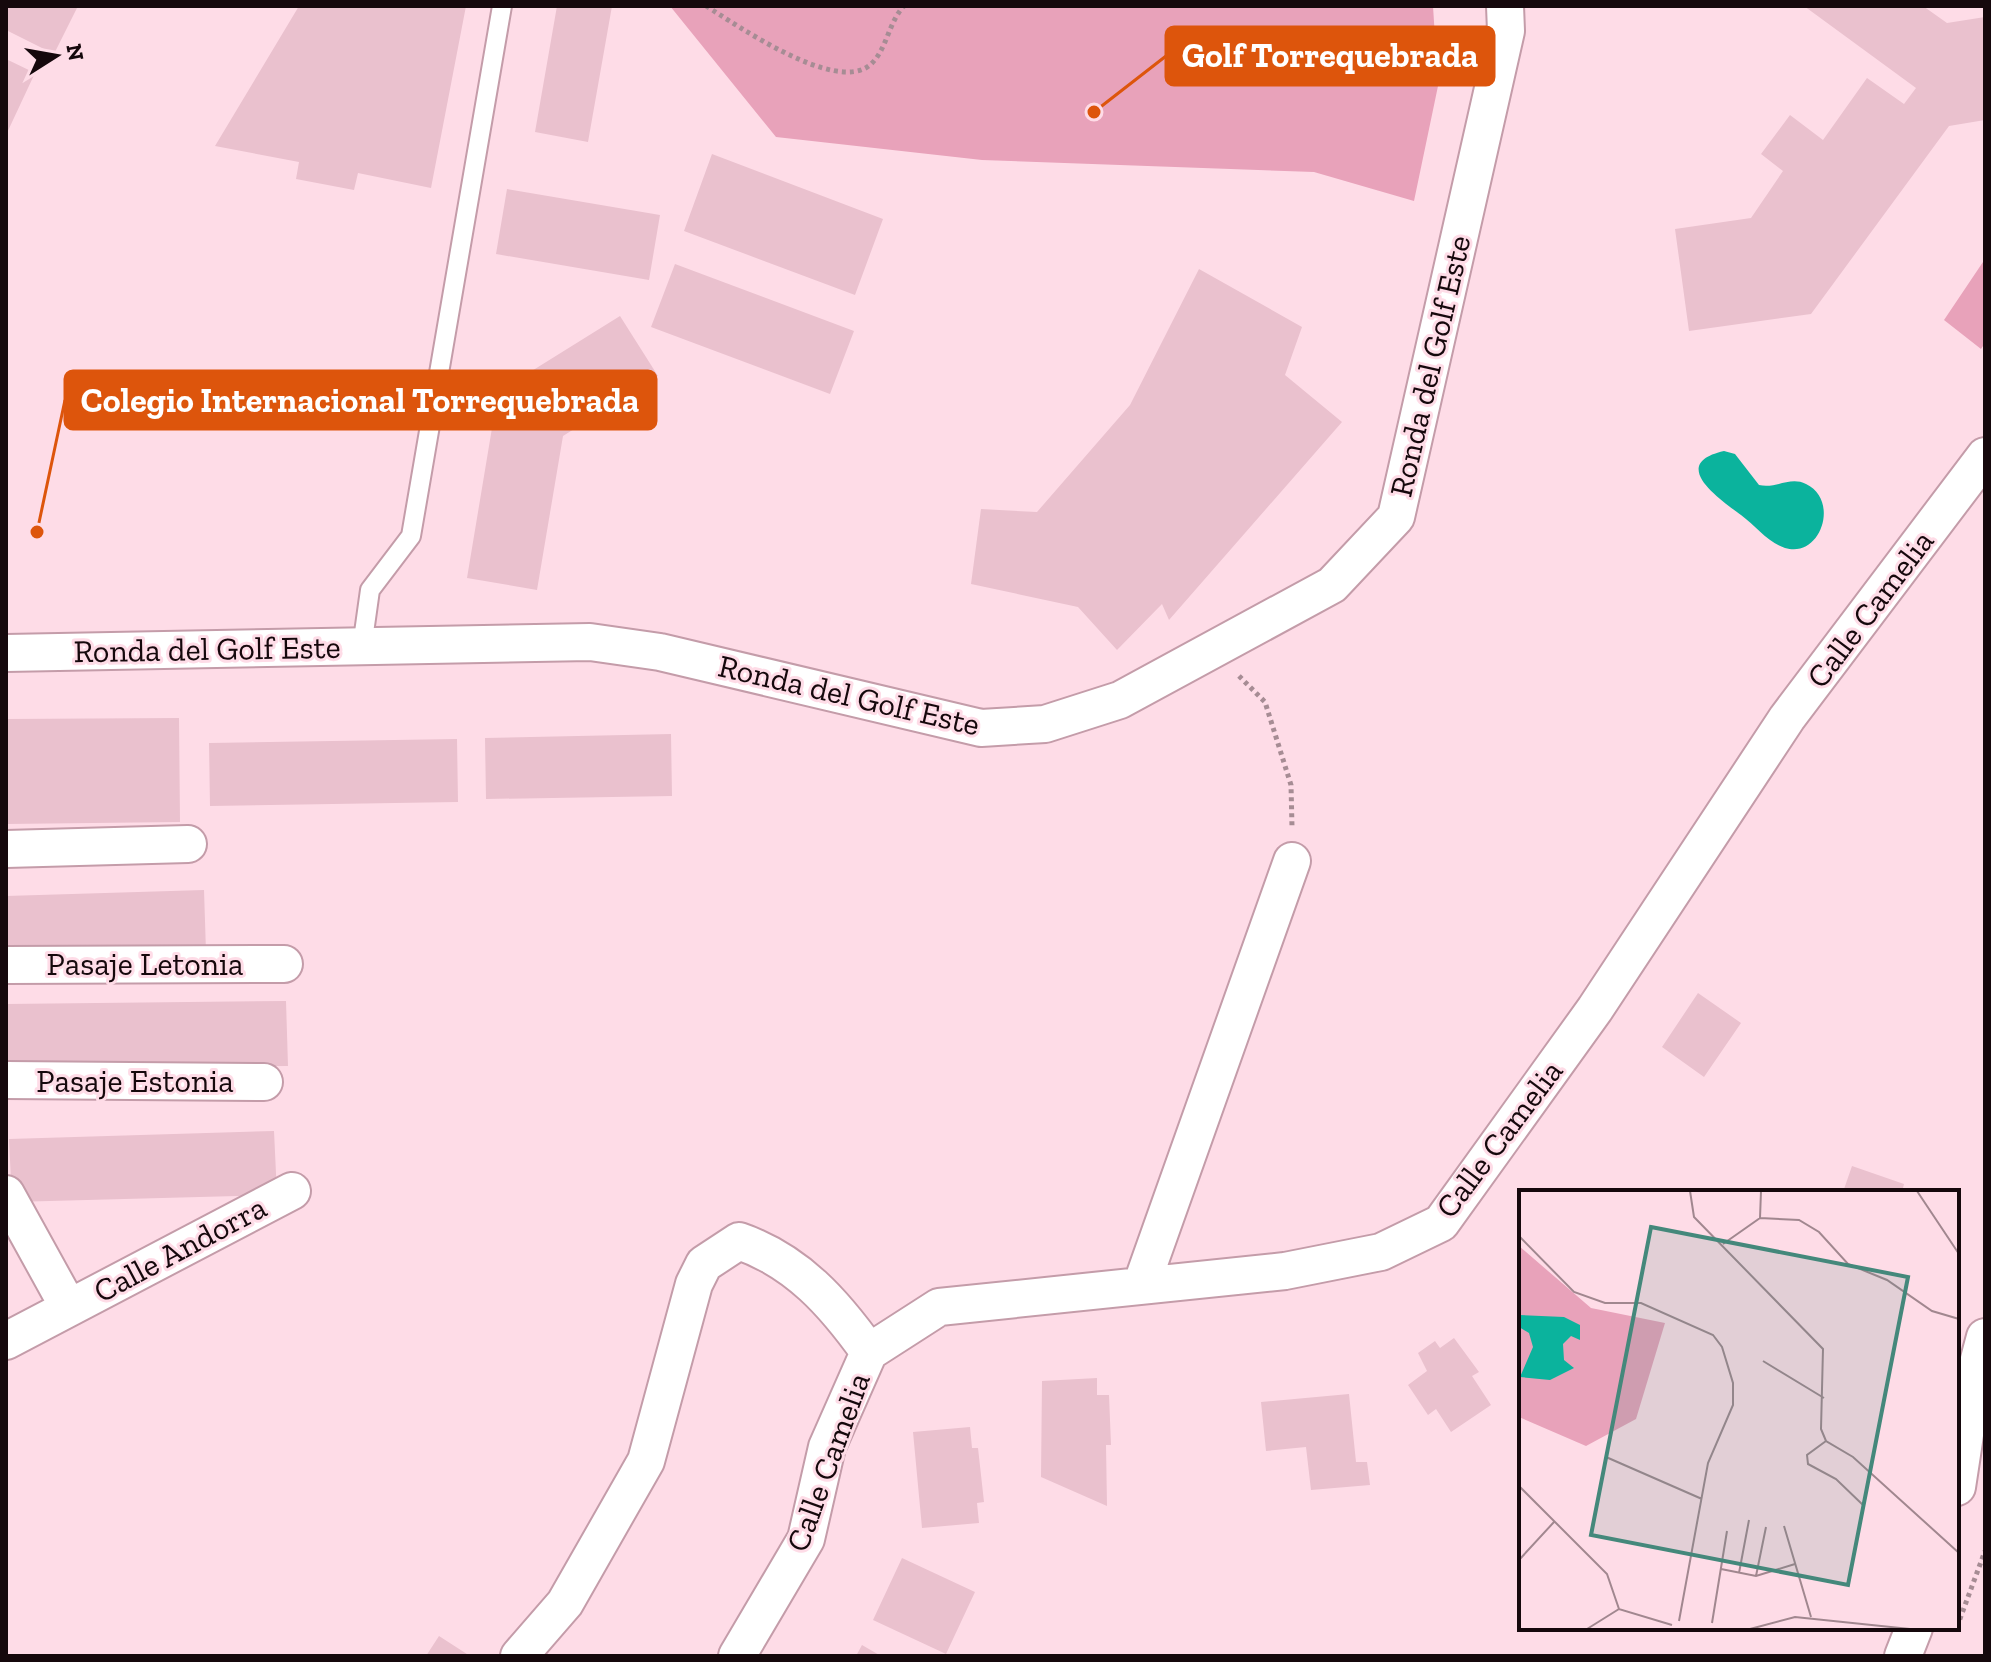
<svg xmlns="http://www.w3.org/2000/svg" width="1991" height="1662" font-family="'Zilla Slab',serif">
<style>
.green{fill:#e8a2ba}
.water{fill:#0bb39d}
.building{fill:#eac1ce}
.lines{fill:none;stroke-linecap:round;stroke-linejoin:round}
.lane-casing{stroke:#c49ca9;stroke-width:22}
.street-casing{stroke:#c49ca9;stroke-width:40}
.path{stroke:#a68c94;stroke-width:5;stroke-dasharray:4 4;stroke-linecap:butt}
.lane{stroke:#fff;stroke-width:18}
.street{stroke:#fff;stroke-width:36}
.labels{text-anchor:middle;stroke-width:6;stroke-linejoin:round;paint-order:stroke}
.street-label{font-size:32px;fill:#15080c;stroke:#fedce7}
.inset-road{fill:none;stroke:#a1878f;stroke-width:2}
.view{fill:#44887b;fill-opacity:0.15;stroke:#44887b;stroke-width:4}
.inset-edge{fill:none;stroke:#15080c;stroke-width:4}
.leader{fill:none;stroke:#dd550c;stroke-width:3}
.callout-dot{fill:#dd550c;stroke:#fedce7;stroke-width:3}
.callout{fill:#dd550c;stroke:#dd550c;stroke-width:3}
.callout-label{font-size:34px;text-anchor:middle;font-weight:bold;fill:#fff}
</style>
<rect width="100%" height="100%" fill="#fedce7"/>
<path class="green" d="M670 6H1433L1438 86 1414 201 1314 172 982 160 776 137Z
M1985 259V343L1981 349 1944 320Z"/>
<path class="water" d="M1724 451 1735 454 1759 485C1776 489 1790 476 1806 484 1840 500 1821 559 1785 548 1767 542 1756 526 1741 515 1721 500 1667 464 1724 451Z"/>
<path class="building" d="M6 6H78L54 54 6 30Z
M299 6H466L431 188 358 173 354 190 296 179 299 162 215 146Z
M557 6H612L588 142 535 132Z
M1804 6H1923L1947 23 1985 17V120L1949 126 1811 314 1689 331 1675 229 1751 218 1783 171 1761 154 1790 115 1823 140 1867 78 1904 104 1916 88Z
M6 59 35 73 6 135Z
M712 154 883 219 855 295 684 231Z
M507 189 660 215 649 280 496 254Z
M675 264 854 331 830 394 651 327Z
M1199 269 1302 327 1285 375 1342 422 1169 620 1162 604 1117 650 1078 607 971 584 981 509 1037 512 1130 405Z
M620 316 658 376 563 436 537 590 467 578 498 392Z
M179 718 180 822 6 824V719Z
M671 734 672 796 486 799 485 738Z
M457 739 458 802 210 806 209 743Z
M204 890 206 952 6 958V896Z
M1698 993 1741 1023 1704 1077 1662 1047Z
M286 1001 288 1066 6 1069V1004Z
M274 1131 277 1195 12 1202 9 1139Z
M1852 1166 1904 1184 1902 1192H1843Z
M1454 1338 1479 1372 1472 1376 1491 1405 1451 1432 1436 1409 1428 1415 1408 1385 1427 1371 1418 1353 1435 1341 1440 1348Z
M1097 1378V1395H1109L1111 1445H1106L1107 1506 1041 1477 1042 1381Z
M1349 1394 1356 1462H1367L1370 1485 1311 1490 1306 1447 1266 1451 1261 1402Z
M970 1427 972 1448H978L984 1502 977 1503 979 1523 922 1528 913 1432Z
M902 1558 975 1592 946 1654 873 1620Z
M439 1636 470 1656H426Z
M862 1645 881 1656H856Z"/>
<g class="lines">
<g class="lane-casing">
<path id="lane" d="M362 647 370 590 411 536 502 6"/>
</g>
<g class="street-casing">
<path id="street" d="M6 653 590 642 660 652 981 728 1045 724 1120 700 1332 585 1396 517 1506 31 1505 6
M6 849 188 844
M6 965 284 964
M6 1080 264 1082
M6 1194 69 1308
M1141 1286 1292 861
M6 1341 292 1191
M1957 1487 1973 1382 1985 1337
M519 1656 565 1603 646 1461 694 1284 704 1264 739 1241C797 1261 834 1303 869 1352
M737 1656 806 1539 827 1447 869 1352 939 1307 1285 1271 1381 1252 1441 1223 1595 1009 1787 718 1985 456
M1903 1656 1914 1628"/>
</g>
<path class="path" d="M706 6C737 25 835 94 870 65 887 50 888 23 904 6
M1239 676 1265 702 1291 785 1292 827
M1957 1627 1985 1551"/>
<use href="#lane" class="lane"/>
<use href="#street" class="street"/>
</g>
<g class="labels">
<g class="street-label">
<text transform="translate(1430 366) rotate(-77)" y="11">Ronda del Golf Este</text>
<text transform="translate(1870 609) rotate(-53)" y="11">Calle Camelia</text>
<text transform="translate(207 649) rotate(-1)" y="11">Ronda del Golf Este</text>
<text transform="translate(849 695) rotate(13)" y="11">Ronda del Golf Este</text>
<text x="145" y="975">Pasaje Letonia</text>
<text x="135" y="1092">Pasaje Estonia</text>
<text transform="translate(1499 1139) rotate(-53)" y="11">Calle Camelia</text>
<text transform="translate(180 1249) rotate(-28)" y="11">Calle Andorra</text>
<text transform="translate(828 1462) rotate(-70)" y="11">Calle Camelia</text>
</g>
</g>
<g transform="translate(1519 1190)">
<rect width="440" height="440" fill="#fedce7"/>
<path d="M0 56 72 118 146 133 117 229 67 256 0 227Z" fill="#e8a2ba"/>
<path d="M0 125 45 127 61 135V150L52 146 44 154 45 170 55 178 31 190 1 187 14 157 10 143 0 137Z" fill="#0bb39d"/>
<path class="inset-road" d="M171 1 175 27 304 159 302 239 307 251 334 267 440 363M398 1 440 64M241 28 280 30 300 42 329 74 368 90 413 121 440 129M0 46 55 102 86 113H122L194 145 203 157 214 193V215L189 273 160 431M204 54 241 28 242 1M244 171 305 208M307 251 288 265 289 274 317 289 345 316M87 267 183 309M0 296 88 384 100 419M265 336 292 427M0 370 35 332M202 379 237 386 276 374M220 383 230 330M237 386 247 337M193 433 208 341M68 439 100 419 153 435M231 439 276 427 391 439"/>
<path class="view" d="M132 37 389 87 329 395 72 345Z"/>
<rect width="440" height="440" class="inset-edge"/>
</g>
<path class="leader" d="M1094 112L1166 56M37 532L65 400"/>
<g class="callout-dot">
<circle cx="1094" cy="112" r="8"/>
<circle cx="37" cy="532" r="8"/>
</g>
<g class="callout">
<rect x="1166" y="27" width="328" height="58" rx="8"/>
<rect x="65" y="371" width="591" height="58" rx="8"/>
</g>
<g class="callout-label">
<text x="1330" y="67">Golf Torrequebrada</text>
<text x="360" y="412">Colegio Internacional Torrequebrada</text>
</g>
<rect width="1991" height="1662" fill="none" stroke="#15080c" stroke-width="16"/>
<g transform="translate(56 56) rotate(79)" stroke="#fedce7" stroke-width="6" paint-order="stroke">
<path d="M0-6L14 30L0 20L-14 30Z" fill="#15080c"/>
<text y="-12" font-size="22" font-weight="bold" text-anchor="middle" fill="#15080c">N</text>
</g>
</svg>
